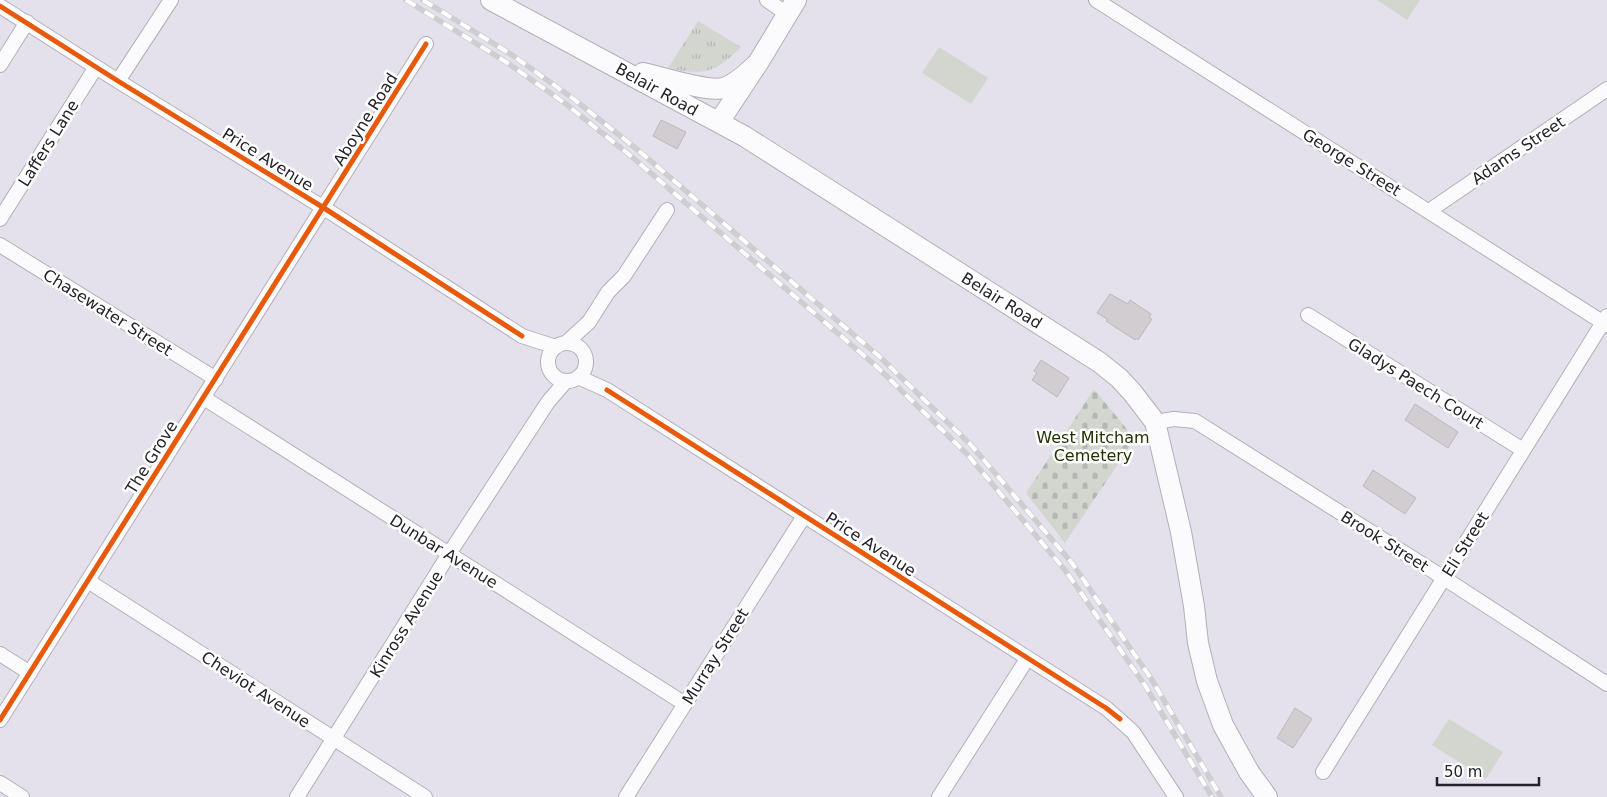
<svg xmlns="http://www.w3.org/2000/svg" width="1607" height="797" font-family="'DejaVu Sans',sans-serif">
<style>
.grass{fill:url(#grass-tufts)}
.cemetery{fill:url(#cemetery-stones)}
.garden{fill:#d2d6cf}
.building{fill:#d1cdd0;stroke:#beb8bc}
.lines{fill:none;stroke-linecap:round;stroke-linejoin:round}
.minor-casing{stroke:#b2b0b9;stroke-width:16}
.secondary-casing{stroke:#b2b0b9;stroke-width:22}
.minor{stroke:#fbfafc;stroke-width:14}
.secondary{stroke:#fbfafc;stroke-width:20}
.rail-casing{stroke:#cecdd0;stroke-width:5.5}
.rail{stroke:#fff;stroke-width:4;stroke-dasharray:11;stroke-linecap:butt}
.cycleway-casing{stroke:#fff;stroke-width:8}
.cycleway{stroke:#e8590c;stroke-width:5}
.labels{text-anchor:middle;stroke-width:5;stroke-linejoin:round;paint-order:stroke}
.street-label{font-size:16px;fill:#24222a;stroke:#fff}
.park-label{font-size:16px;fill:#213101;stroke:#fff}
</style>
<defs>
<pattern id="grass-tufts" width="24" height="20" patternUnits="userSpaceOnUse" patternTransform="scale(1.25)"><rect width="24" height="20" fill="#d2d6cf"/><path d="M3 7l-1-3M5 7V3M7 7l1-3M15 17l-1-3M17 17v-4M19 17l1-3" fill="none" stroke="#b4b7b2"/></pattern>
<pattern id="cemetery-stones" width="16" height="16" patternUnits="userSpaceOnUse" patternTransform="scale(1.25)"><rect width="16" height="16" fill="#d2d6cf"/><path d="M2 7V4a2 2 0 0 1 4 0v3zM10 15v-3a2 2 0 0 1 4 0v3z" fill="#b4b7b2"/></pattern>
</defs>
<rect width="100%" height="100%" fill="#e4e1ed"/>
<path class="grass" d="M698 21 741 47C715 73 704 76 668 68Z"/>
<path class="cemetery" d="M1094 389 1135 439 1065 543 1026 493Z"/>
<path class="garden" d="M1377 0H1420L1407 20Z
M939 47 988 78 971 104 922 73Z
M1449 719 1503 752 1486 779 1432 745Z"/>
<path class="building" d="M661 120 686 132 677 149 653 136Z
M1110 294 1128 304 1130 300 1151 314 1149 318 1152 319 1138 340 1136 338 1135 340 1106 321 1107 319 1097 313Z
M1041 360 1069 378 1057 397 1032 380 1037 373 1034 371Z
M1415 404 1458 432 1448 448 1405 420Z
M1373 470 1416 498 1405 514 1363 486Z
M1295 708 1312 719 1293 748 1277 738Z"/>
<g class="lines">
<g class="minor-casing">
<path id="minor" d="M767 0 787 14
M1096 0 1607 325
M0 6 118 81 324 208 522 336 556 347
M0 65 27 22
M118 81 171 0
M1429 211 1607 89
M0 219 96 67
M0 245 216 379
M1308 315 1523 450
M566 343 589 322 608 292 624 276 667 210
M548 362a19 19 0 1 1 38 0a19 19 0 1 1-38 0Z
M578 377 607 390 1106 708 1133 732 1176 797
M204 398 685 704
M1155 422 1174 419 1195 421 1444 578 1607 684
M88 581 425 797
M0 654 30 673
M0 720 426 44
M1323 772 1607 316
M0 783 22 797
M297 797 449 554 548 402 566 381
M626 797 804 516
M939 797 1027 659"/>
</g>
<g class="secondary-casing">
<path id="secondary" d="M491 0 744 136 1099 362 1119 378 1132 392 1155 422 1181 532 1194 606 1198 643 1207 681 1223 725 1249 772 1267 797
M643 73C662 77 706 92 723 88 736 85 748 72 758 63
M719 122 758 63 796 0"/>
</g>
<use href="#minor" class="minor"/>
<use href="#secondary" class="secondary"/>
<g class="rail-casing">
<path id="rail" d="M406 0 506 62 566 104 632 157 876 366 966 453 1065 570 1146 687 1212 797
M423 0 512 55 571 97 638 150 881 358 971 445 1072 563 1152 680 1221 797"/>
</g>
<use href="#rail" class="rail"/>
<g class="cycleway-casing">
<path id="cycleway" d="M0 6 118 81 324 208 522 336
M607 390 1106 708 1120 719
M0 720 426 44"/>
</g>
<use href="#cycleway" class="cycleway"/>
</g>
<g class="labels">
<g class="street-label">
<text transform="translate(657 89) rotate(29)" y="6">Belair Road</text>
<text transform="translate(365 119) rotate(-58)" y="6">Aboyne Road</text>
<text transform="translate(48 143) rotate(-58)" y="6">Laffers Lane</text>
<text transform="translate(1518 150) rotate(-34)" y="6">Adams Street</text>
<text transform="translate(268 159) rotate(32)" y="6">Price Avenue</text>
<text transform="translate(1352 162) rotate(32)" y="6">George Street</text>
<text transform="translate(1002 300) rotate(32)" y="6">Belair Road</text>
<text transform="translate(108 312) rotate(32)" y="6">Chasewater Street</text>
<text transform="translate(1416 383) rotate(32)" y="6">Gladys Paech Court</text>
<text transform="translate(151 457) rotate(-58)" y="6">The Grove</text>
<text transform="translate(1385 541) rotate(32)" y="6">Brook Street</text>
<text transform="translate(871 544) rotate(33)" y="6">Price Avenue</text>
<text transform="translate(1465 544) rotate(-58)" y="6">Eli Street</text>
<text transform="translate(444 551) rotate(32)" y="6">Dunbar Avenue</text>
<text transform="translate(406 624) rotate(-58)" y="6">Kinross Avenue</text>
<text transform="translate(715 656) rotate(-58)" y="6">Murray Street</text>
<text transform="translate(256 689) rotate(33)" y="6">Cheviot Avenue</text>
</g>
<g class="park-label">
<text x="1093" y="443">West Mitcham<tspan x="1093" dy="18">Cemetery</tspan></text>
</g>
</g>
<path d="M1437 777v8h102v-8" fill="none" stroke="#24222a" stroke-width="2.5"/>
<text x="1444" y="777" font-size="15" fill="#24222a" stroke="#ffffff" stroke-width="4" paint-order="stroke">50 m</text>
</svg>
